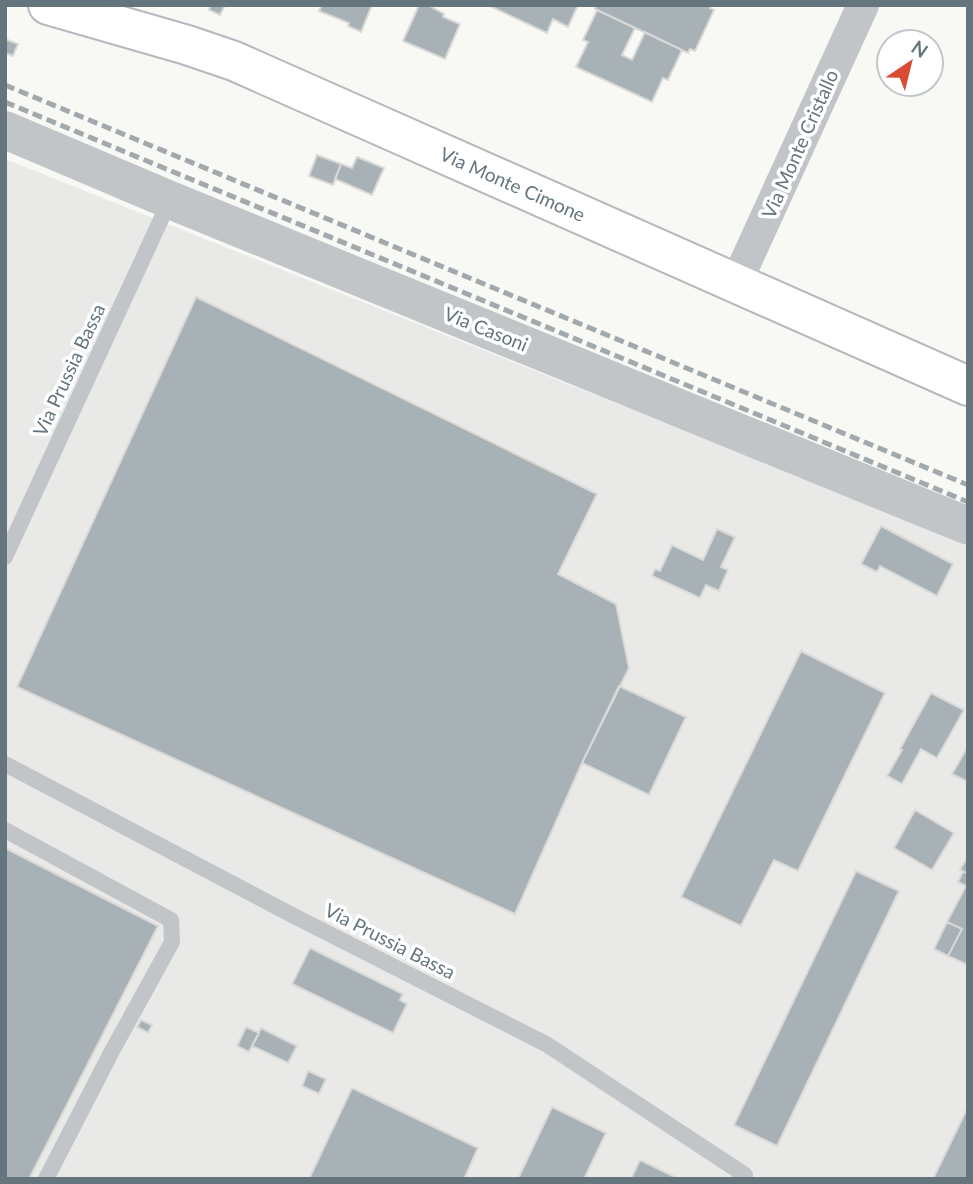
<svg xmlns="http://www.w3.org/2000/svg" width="973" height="1184" font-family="Lato,sans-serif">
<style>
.built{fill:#e9e9e8}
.building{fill:#a8b1b5;stroke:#d9d9d7;stroke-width:2}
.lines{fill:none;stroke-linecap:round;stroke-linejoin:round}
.secondary-casing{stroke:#b3b9bd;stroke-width:42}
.service{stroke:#c1c5c8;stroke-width:16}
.minor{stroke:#c1c5c8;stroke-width:32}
.tertiary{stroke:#c1c5c8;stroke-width:38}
.secondary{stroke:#fff;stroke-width:38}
.rail{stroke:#a2a9ad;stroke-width:5;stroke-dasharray:10 5;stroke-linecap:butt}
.labels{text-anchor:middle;stroke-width:7;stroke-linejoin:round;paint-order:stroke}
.street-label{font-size:19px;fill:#64757e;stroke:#fff}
</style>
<rect width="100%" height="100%" fill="#f8f8f5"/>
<path class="built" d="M5 159 768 464 968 547V1179H5Z"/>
<path class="building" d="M211 5H225L220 15 209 10Z
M322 5H372L361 32 348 26 349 23 319 11Z
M419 5H428L444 14 443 17 460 24 445 59 403 41Z
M493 5H578L568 27 553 19 547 33 492 7Z
M596 5H711L710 8 714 10 695 51 690 49 688 53 595 9Z
M597 10 635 28 622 55 632 60 645 32 682 50 668 80 663 78 652 102 576 67 588 42 583 40Z
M5 39 18 44 13 56 5 53Z
M317 155 341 164 333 185 309 176Z
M357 157 384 168 372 195 335 179 341 164 352 168Z
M196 297 597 494 558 574 616 604 629 668 582 763 515 914 17 687Z
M881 526 953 564 937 596 880 566 877 572 861 564Z
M717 529 735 537 721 567 728 570 719 591 706 585 700 598 652 576 655 569 660 571 672 545 703 560Z
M801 651 885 693 798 871 774 860 741 926 681 897Z
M619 686 686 717 649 795 582 763Z
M931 693 964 710 937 758 921 749 902 784 887 776 902 750 900 749Z
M968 746V782L952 774Z
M915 810 954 833 932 870 894 848Z
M5 848 158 926 29 1179H5Z
M968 856V874L960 870Z
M856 871 899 891 777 1146 734 1125Z
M963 871 968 874V965L948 956 962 929 947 922 966 886 958 882Z
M947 922 962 929 948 956 934 949Z
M310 948 403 994 400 1000 407 1004 393 1033 292 984Z
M141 1020 152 1025 148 1033 137 1027Z
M246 1027 259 1033 249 1052 237 1046Z
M261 1028 297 1046 288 1063 252 1046Z
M308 1071 326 1079 319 1094 302 1086Z
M352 1088 478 1148 464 1179H309Z
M552 1107 606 1133 584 1179H518Z
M968 1107V1179H933Z
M640 1160 679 1179H631Z"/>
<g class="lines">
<g class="secondary-casing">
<g id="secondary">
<path id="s1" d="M48 5 187 45 234 61 968 386"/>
</g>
</g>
<path class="service" d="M5 557 170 200
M5 764 292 915 546 1044 745 1175
M5 830 171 920 172 942 112 1051 46 1179"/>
<path class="minor" d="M736 283 863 5"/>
<path class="tertiary" d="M5 130 170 200 968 526"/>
<use href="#secondary" class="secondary"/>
<path class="rail" d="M5 85 968 485
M5 102 968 502"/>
</g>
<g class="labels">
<g class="street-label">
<text transform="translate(800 144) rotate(-66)" y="7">Via Monte Cristallo</text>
<text dy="7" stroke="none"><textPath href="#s1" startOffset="499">Via Monte Cimone</textPath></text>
<text transform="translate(486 329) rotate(22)" y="7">Via Casoni</text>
<text transform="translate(69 370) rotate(-65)" y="7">Via Prussia Bassa</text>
<text transform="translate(390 941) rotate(27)" y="7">Via Prussia Bassa</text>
</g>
</g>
<rect width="973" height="1184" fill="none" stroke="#64757e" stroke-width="14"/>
<g transform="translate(910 63) rotate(35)"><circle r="33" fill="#ffffff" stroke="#c1c8cb" stroke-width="2"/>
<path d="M0-5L12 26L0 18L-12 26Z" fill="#d94c33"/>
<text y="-10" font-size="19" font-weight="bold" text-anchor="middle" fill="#64757e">N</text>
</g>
</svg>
